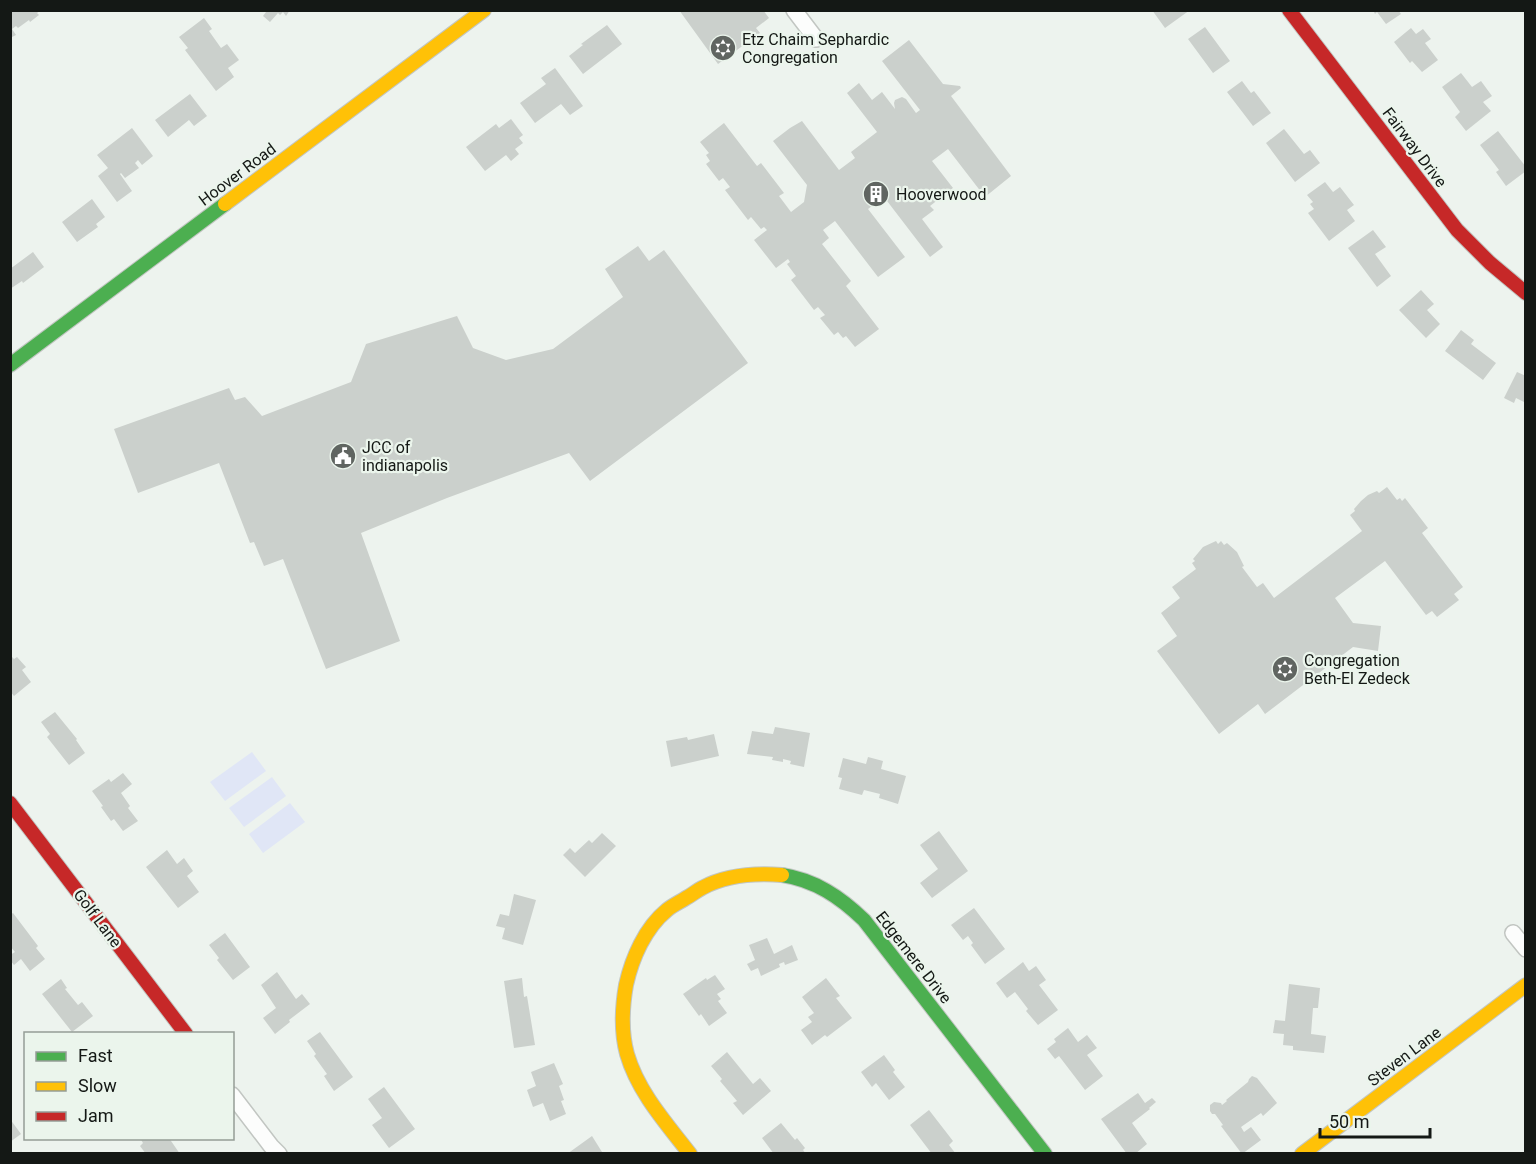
<svg xmlns="http://www.w3.org/2000/svg" width="1536" height="1164" font-family="Roboto,sans-serif">
<style>
.green{fill:#e0e6f6}
.building{fill:#cbd0cc}
.lines{fill:none;stroke-linecap:round;stroke-linejoin:round}
.street-casing{stroke:#c2c6c2;stroke-width:18}
.fast-casing{stroke:#c2c6c2;stroke-width:16}
.slow-casing{stroke:#c2c6c2;stroke-width:16}
.jam-casing{stroke:#c2c6c2;stroke-width:16}
.street{stroke:#fcfdfc;stroke-width:15}
.fast{stroke:#4caf50;stroke-width:14}
.slow{stroke:#ffc107;stroke-width:14}
.jam{stroke:#c62828;stroke-width:14}
.labels{text-anchor:middle;stroke-width:4.5;stroke-linejoin:round;paint-order:stroke}
.poi-label{font-size:16px;fill:#141815;stroke:#ebf5ec;text-anchor:start}
.street-label{font-size:16px;fill:#141815;stroke:#ebf5ec}
</style>
<rect width="100%" height="100%" fill="#edf3ee"/>
<path class="green" d="M252 752 266 771 225 801 210 782Z
M272 777 286 796 244 827 229 808Z
M290 803 305 822 263 853 249 834Z"/>
<path class="building" d="M10 10H41L37 13 39 15 30 22 29 20 18 28 16 26 12 29 16 35 10 38Z
M265 10H290L286 16 283 12 280 15 278 13 270 22 263 16 266 12Z
M679 10H763L769 18 756 28 760 33 718 64Z
M1152 10H1190L1165 28Z
M1373 10H1398L1401 14 1386 24 1377 12 1375 14Z
M204 18 212 29 209 31 221 48 227 44 239 60 228 68 234 77 216 91 185 50 188 48 179 37Z
M607 25 622 44 583 74 569 56 583 45 581 44Z
M1205 27 1230 61 1213 73 1188 39Z
M1411 28 1416 34 1423 29 1431 39 1425 43 1438 60 1422 72 1412 61 1410 63 1394 42Z
M909 40 943 84 960 86 961 88 951 96 1011 176 985 197 948 149 932 161 953 188 930 206 934 210 922 219 943 247 930 257 884 197 868 209 905 257 878 277 835 221 823 230 829 238 822 244 851 281 846 286 879 329 855 347 846 336 843 338 838 332 834 335 820 318 825 315 818 307 814 310 791 280 796 276 787 264 790 262 788 259 776 268 754 240 767 230 764 227 761 229 751 217 748 220 725 190 730 187 723 178 719 181 706 164 710 161 706 155 709 153 700 142 724 123 757 166 761 163 784 193 779 196 791 212 804 202 807 185 773 141 790 128 802 121 839 170 855 158 851 152 877 132 847 93 859 83 872 100 882 92 895 109 894 103 895 100 902 97 906 99 916 113 920 110 882 61Z
M555 68 583 106 570 115 561 104 535 123 520 103 546 84 541 78Z
M1461 73 1472 87 1481 81 1492 96 1483 102 1491 111 1466 131 1455 117 1460 112 1442 87Z
M1242 81 1251 93 1254 91 1271 113 1253 126 1227 92Z
M190 94 207 116 194 126 189 120 168 137 155 120Z
M511 119 523 135 519 138 523 143 515 149 519 154 511 161 506 155 485 171 466 147 496 124 499 128Z
M132 128 153 156 142 165 138 160 135 163 139 168 125 178 121 173 120 174 132 191 117 202 98 176 108 168 97 155Z
M1284 129 1304 154 1310 150 1320 163 1295 182 1266 143Z
M1498 131 1526 167V171L1506 186 1496 172 1499 170 1480 145Z
M1325 182 1333 192 1340 187 1354 205 1347 210 1355 221 1329 241 1308 213 1314 209 1310 204 1313 202 1307 195Z
M92 199 105 217 96 224 98 227 77 242 62 222Z
M1373 230 1386 247 1375 254 1391 276 1377 287 1348 248Z
M638 246 649 261 664 250 748 363 590 481 569 453 447 498 361 533 400 641 326 669 283 559 264 566 254 542 250 543 219 463 138 493 114 429 229 388 235 400 245 397 262 416 351 382 366 344 457 316 473 348 506 360 553 349 623 297 605 269Z
M33 252 44 267 23 283 22 281 10 289V269Z
M1421 290 1434 304 1427 310 1440 324 1426 338 1399 310Z
M1461 330 1474 340 1471 344 1496 363 1483 380 1445 351Z
M1517 372 1526 376V403L1516 398 1514 403 1504 398Z
M1387 487 1397 500 1400 498 1402 501 1405 498 1428 528 1422 533 1463 587 1454 594 1459 600 1437 617 1432 611 1426 615 1385 561 1335 598 1353 623 1381 626 1378 651 1353 647 1265 714 1258 704 1219 734 1157 651 1177 636 1161 613 1180 598 1172 587 1196 569 1192 563 1195 561 1193 559 1203 547 1216 541 1218 544 1221 541 1224 545 1227 543 1237 552 1244 566 1242 567 1257 587 1263 583 1274 598 1362 531 1350 515 1355 511 1354 509 1361 501 1368 495 1377 491 1379 493Z
M10 655 14 659 17 657 26 667 22 670 31 682 14 696 10 691Z
M55 712 77 739 76 740 85 753 69 765 47 737 50 734 41 722Z
M775 727 810 733 804 767 790 764 791 761 783 759V762L772 760 773 757 747 754 752 731 773 734Z
M714 734 719 756 671 767 666 741 687 737 688 740Z
M868 757 883 761 881 769 906 776 898 804 879 798 880 794 864 790 862 795 839 789 842 778 838 777 843 758 866 764Z
M123 773 132 784 121 793 130 806 128 808 138 821 123 831 114 819 111 821 101 807 103 806 92 791 109 779 111 782Z
M939 831 968 871 932 898 920 883 938 869 920 845Z
M602 833 616 846 585 877 563 855 570 848 575 853 589 840 592 843Z
M167 850 177 864 184 858 193 871 187 876 199 892 178 908 146 867Z
M514 894 536 900 523 945 502 939 505 928 496 926 500 914 509 916Z
M974 908 1005 949 985 964 971 945 973 943 968 936 963 940 951 925Z
M13 913 38 946 36 948 45 959 30 971 21 959 14 965 10 960V955L15 952 10 946V915Z
M225 933 250 967 233 980 217 960 219 958 209 945Z
M767 938 774 954 792 945 798 960 785 965 784 962 779 964 780 967 761 976 758 968 751 971 747 964 755 960 749 945Z
M1023 962 1029 971 1036 966 1046 980 1039 985 1058 1010 1038 1025 1026 1011 1028 1009 1015 992 1007 998 996 983Z
M277 972 296 999 302 994 310 1004 289 1020 290 1022 275 1034 263 1018 276 1008 261 985Z
M715 975 725 989 717 994 721 999 718 1001 727 1013 709 1026 701 1014 699 1016 683 994 706 978 707 980Z
M522 978 524 997 527 996 535 1045 514 1048 504 981Z
M826 978 840 996 836 998 852 1018 827 1037 825 1035 812 1045 801 1030 812 1022 808 1017 814 1013 802 997Z
M61 979 67 988 65 989 78 1005 82 1002 93 1016 72 1032 42 994Z
M1289 984 1320 988 1318 1008H1313L1311 1034 1326 1036 1324 1053 1293 1050V1046L1283 1045 1284 1034 1273 1033 1275 1020 1285 1021Z
M1068 1028 1078 1042 1087 1035 1097 1048 1087 1055 1103 1076 1085 1090 1059 1056 1055 1059 1047 1049 1056 1042 1054 1039Z
M320 1032 353 1077 334 1091 324 1076 327 1074 314 1056 316 1054 307 1041Z
M727 1052 753 1084 760 1078 771 1091 743 1115 733 1103 737 1101 720 1081 722 1079 711 1066Z
M884 1055 895 1070 893 1072 905 1087 889 1100 876 1083 872 1087 861 1072Z
M554 1063 563 1084 559 1086 564 1100 561 1101 566 1114 550 1121 543 1103 533 1107 527 1090 536 1086 531 1072Z
M1252 1076 1257 1078 1277 1103 1263 1116 1261 1113 1241 1127 1244 1132 1251 1127 1261 1140 1242 1154 1221 1126 1223 1125 1215 1114H1212L1210 1111V1105L1214 1102 1221 1103 1222 1105 1227 1101 1226 1100 1248 1082 1249 1079Z
M384 1087 415 1129 389 1148 372 1125 382 1118 368 1099Z
M1138 1093 1145 1103 1152 1098 1156 1102 1149 1108 1150 1109 1132 1123 1147 1144 1135 1154H1127L1101 1119Z
M929 1110 953 1141 949 1145 956 1154H932L910 1125Z
M10 1119 21 1134 10 1142Z
M781 1123 795 1140 797 1138 805 1148 803 1150 806 1154H774L762 1138Z
M592 1136 602 1152 600 1154H567Z
M140 1138H169L180 1154H146L140 1146 143 1143Z"/>
<g class="lines">
<g class="street-casing">
<path id="street" d="M794 10 816 39
M1513 933 1526 949
M232 1095 271 1146 279 1154"/>
</g>
<g class="fast-casing">
<path id="fast" d="M10 365 225 204
M782 875C815 880 840 897 864 920L1045 1154"/>
</g>
<g class="slow-casing">
<path id="slow" d="M225 204 484 10
M690 1154C666 1123 638 1092 627 1054 621 1032 622 1008 626 985 632 958 645 928 667 910 673 905 680 902 686 898 692 895 696 891 702 888 726 875 755 873 782 875
M1302 1154 1526 985"/>
</g>
<g class="jam-casing">
<path id="jam" d="M1289 10 1457 230 1490 263 1526 293
M10 803 186 1034"/>
</g>
<use href="#street" class="street"/>
<use href="#fast" class="fast"/>
<use href="#slow" class="slow"/>
<use href="#jam" class="jam"/>
</g>
<defs>
<g id="synagogue-disc" transform="scale(1.35)"><circle r="9.5" fill="#606561" stroke="#ebf5ec"/><path d="M0-6.5L5.6 3.2H-5.6ZM0 6.5L5.6-3.2H-5.6Z" fill="#fff"/></g>
<g id="building-disc" transform="scale(1.35)"><circle r="9.5" fill="#606561" stroke="#ebf5ec"/><path d="M-4-6H4V6H1V3H-1V6H-4ZM-2.5-4.3h1.7v1.8h-1.7ZM.8-4.3h1.7v1.8H.8ZM-2.5-1h1.7V.8h-1.7ZM.8-1h1.7V.8H.8Z" fill="#fff"/></g>
<g id="civic-disc" transform="scale(1.35)"><circle r="9.5" fill="#606561" stroke="#ebf5ec"/><path d="M-.6-6.5H3V-4.5H.6V-3L4-1V1h2V6H-6V1h2V-1L-.6-3ZM-1.2 2.5V6h2.4V2.5Z" fill="#fff"/></g>
</defs>
<g fill-rule="evenodd">
<use href="#synagogue-disc" x="723" y="48"/>
<use href="#building-disc" x="876" y="194"/>
<use href="#civic-disc" x="343" y="456"/>
<use href="#synagogue-disc" x="1285" y="669"/>
</g>
<g class="labels">
<g class="poi-label">
<text x="742" y="45">Etz Chaim Sephardic<tspan x="742" dy="18">Congregation</tspan></text>
<text x="896" y="200">Hooverwood</text>
<text x="362" y="453">JCC of<tspan x="362" dy="18">indianapolis</tspan></text>
<text x="1304" y="666">Congregation<tspan x="1304" dy="18">Beth-El Zedeck</tspan></text>
</g>
<g class="street-label">
<text transform="translate(1415 147) rotate(53)" y="6">Fairway Drive</text>
<text transform="translate(237 174) rotate(-37)" y="6">Hoover Road</text>
<text transform="translate(98 918) rotate(53)" y="6">Golf Lane</text>
<text transform="translate(914 957) rotate(52)" y="6">Edgemere Drive</text>
<text transform="translate(1404 1056) rotate(-37)" y="6">Steven Lane</text>
</g>
</g>
<rect width="1536" height="1164" fill="none" stroke="#141815" stroke-width="24"/>
<rect x="24" y="1032" width="210" height="108" fill="#ebf5ec" stroke="#959d96" stroke-width="1.5"/>
<rect x="36" y="1052" width="30" height="9" fill="#4caf50" stroke="#959d96" stroke-width="1.5"/>
<text x="78" y="1062" font-size="18" fill="#141815">Fast</text>
<rect x="36" y="1082" width="30" height="9" fill="#ffc107" stroke="#959d96" stroke-width="1.5"/>
<text x="78" y="1092" font-size="18" fill="#141815">Slow</text>
<rect x="36" y="1112" width="30" height="9" fill="#c62828" stroke="#959d96" stroke-width="1.5"/>
<text x="78" y="1122" font-size="18" fill="#141815">Jam</text>
<path d="M1320 1128v9h110v-9" fill="none" stroke="#141815" stroke-width="3"/>
<text x="1329" y="1128" font-size="18" fill="#141815" stroke="#ebf5ec" stroke-width="4.5" paint-order="stroke">50 m</text>
</svg>
